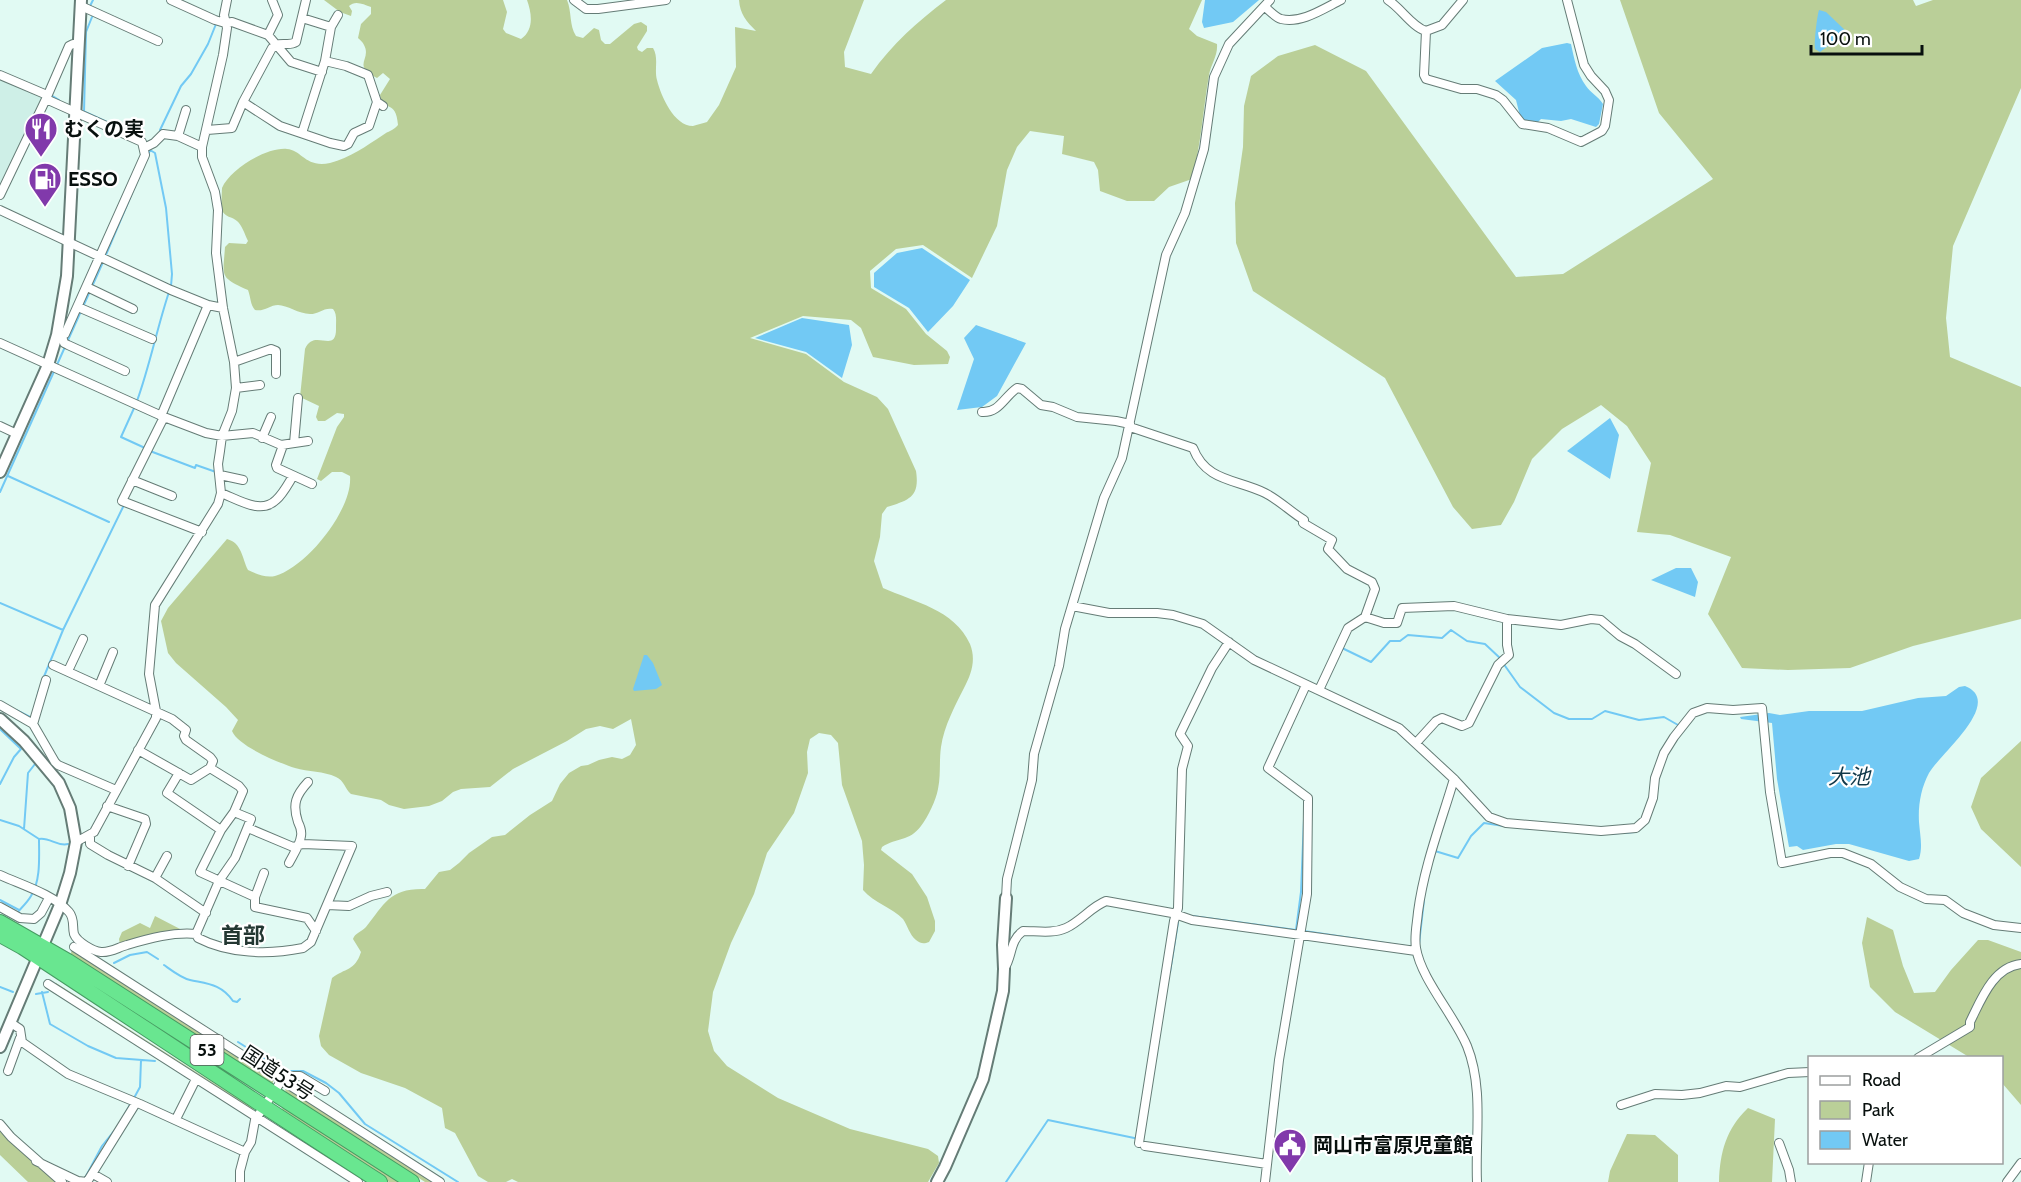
<svg xmlns="http://www.w3.org/2000/svg" width="2021" height="1182" font-family="Cabin,'Noto Sans JP',sans-serif">
<style>
.built{fill:#ceefe7}
.green{fill:#bacf98}
.water{fill:#72c9f4}
.lines{fill:none;stroke-linecap:round;stroke-linejoin:round}
.stream{stroke:#72c9f4;stroke-width:2}
.street-casing{stroke:#657c76;stroke-width:10}
.secondary-casing{stroke:#657c76;stroke-width:14}
.highway-casing{stroke:#479b62;stroke-width:16}
.street{stroke:#fff;stroke-width:8}
.secondary{stroke:#fff;stroke-width:10}
.highway{stroke:#69e690;stroke-width:14}
.labels{text-anchor:middle;stroke-width:4.5;stroke-linejoin:round;paint-order:stroke}
.shield{fill:#fff;stroke:#525856;stroke-width:1.5}
.shield-label{font-size:18px;font-weight:bold;fill:#08100e}
.poi-label{font-size:20px;font-weight:bold;fill:#08100e;stroke:#fff;text-anchor:start}
.street-label{font-size:20px;fill:#08100e;stroke:#fff}
.water-label{font-size:21px;font-style:italic;fill:#103849;stroke:#fff}
.quarter-label{font-size:22px;font-weight:bold;fill:#233732;stroke:#fff}
</style>
<rect width="100%" height="100%" fill="#e1faf3"/>
<path class="built" d="M0 78 41 97 43 100 0 191Z"/>
<path class="green" d="M324 0H503L507 12 503 29 506 33 521 39C534 30 532 14 527 0H567C572 12 569 25 576 36L583 38 594 28 599 30 601 40 605 44H610L634 24 641 22 647 26V31L637 47 638 50 642 52 647 48H653C659 58 654 69 657 80 661 96 674 126 693 126 697 125 703 123 707 122L719 105 736 67 735 27 756 31C746 21 740 14 739 0H864L844 52 845 67 871 74C892 44 917 22 946 0H1202L1189 29 1197 36 1217 44C1218 56 1211 64 1209 75 1203 110 1201 145 1192 179L1169 187 1154 201H1127L1100 191 1098 170 1094 162 1062 154 1064 136 1030 131 1017 147 1007 170 997 226 972 278 923 245 896 249 870 271 871 288 906 309 926 334 947 351 950 357 948 364 914 365 873 357 861 328 851 320 803 316 750 338 806 354 844 382 877 397 888 409 916 471C920 497 909 500 887 507L882 514 880 537 874 561 883 588C914 602 954 609 970 644 976 659 972 673 964 688 955 706 944 726 941 747 939 761 941 775 938 789 936 800 928 817 921 826 909 842 897 837 882 847L881 850 912 874 927 897 935 921V931L929 942C924 944 921 944 916 940 909 934 908 926 903 919 893 908 874 903 863 890L864 865 862 841 842 785 838 743 831 735 819 733 810 739 807 752 808 773 794 813 767 853 754 894 731 943 713 992 708 1031 714 1051 727 1066 778 1098 850 1129 928 1149 938 1156 939 1163 928 1182H518L512 1179 506 1182H488L478 1176 455 1133 445 1128 442 1108 405 1088 361 1073 329 1055 321 1046 319 1036 332 978C345 968 355 971 361 952L353 939C355 933 361 932 366 927 385 903 390 888 425 889L439 872 450 870 459 863 469 853 492 837 505 835 530 815 552 801 560 784 569 773 581 766 588 765 599 760 612 757 622 759 630 755 636 745 631 719 613 729 600 726 586 729 567 741 513 769 490 787 461 789 453 792 442 801 429 806 404 809 389 805 381 800 351 794C345 789 344 780 336 777 324 771 308 772 295 768 279 763 238 746 232 731L238 720 226 707 176 663 168 653 161 621 168 608 227 539C242 543 242 558 248 570 256 574 266 578 275 576 307 567 353 509 350 476L342 472H332L321 481 317 479 337 427 344 417V414L337 413 325 421H318L316 417 319 406 300 397 305 349C314 327 337 356 336 327 336 320 337 314 333 309 324 307 319 314 310 314 299 314 287 305 278 305 270 305 264 312 255 310 250 304 251 298 248 290 219 277 223 277 225 247L229 243 246 244 248 241C245 235 242 225 237 221 233 217 224 217 222 210 221 208 222 189 222 188 230 169 267 147 287 149 302 150 305 168 330 163 350 158 366 146 383 135 388 131 393 131 398 125 396 98 383 113 380 95L390 79 383 73 377 78C351 65 372 60 364 45 363 42 360 40 358 38L361 24 371 14V7C363 4 355 0 349 6L352 11 351 16 340 12Z
M1620 0H1913L1916 6 1933 0H2021V88L1953 246 1946 318 1950 357 2021 387V619L1913 646 1850 668 1788 670 1742 668 1708 614 1731 557 1670 535 1637 532 1651 463 1627 426 1601 405 1562 429 1532 459 1514 502 1501 525 1472 529 1453 507 1385 378 1253 291 1236 243 1235 203 1243 147 1244 106 1251 76 1278 56 1315 45 1366 71 1516 277 1563 274 1713 179 1659 113Z
M2021 741V867L1981 829 1971 807 1981 778Z
M155 916 182 930 120 945 119 939 122 932 140 923 150 928Z
M1867 917 1893 930 1903 966 1914 993 1935 992 1951 970 1978 940H1988L2021 952V1105L2002 1083V1058L1969 1057 1895 1012 1870 987 1862 943Z
M72 950 273 1077V1083H269L72 956 71 953Z
M56 983 253 1108 255 1113 54 984Z
M285 1089H288L435 1182H425L286 1093Z
M284 1106 404 1182H389L334 1147 307 1126 285 1111 282 1109Z
M1748 1108 1775 1119 1772 1182H1719C1720 1152 1726 1129 1748 1108Z
M0 1128 59 1182H28L0 1155Z
M1627 1134 1655 1135 1678 1155V1182H1608L1610 1171Z"/>
<path class="water" d="M1205 0H1259L1233 22 1204 28 1202 22Z
M1819 10 1826 12 1847 32 1820 52 1815 49C1814 43 1817 16 1819 10Z
M1567 43 1571 44C1574 58 1577 74 1586 86 1591 93 1598 96 1603 104L1599 124 1596 127 1571 119 1561 121 1541 119 1537 123 1530 124 1521 120 1516 100 1495 81 1542 48Z
M922 248 970 280 953 306 928 332 909 308 874 287V273L897 253Z
M802 318 849 325 852 345 842 378 806 352 755 338Z
M976 325 1026 343 997 396 982 407 957 410 974 359 964 338Z
M1610 418 1619 435 1610 479 1567 451Z
M1676 568H1691L1698 582 1695 597 1651 580Z
M644 655H647L653 663 662 685 656 689 634 691 633 689Z
M1965 686C2005 702 1940 754 1929 773 1921 788 1918 805 1919 822 1920 835 1923 847 1919 859L1909 861 1849 844H1836L1803 850 1797 846 1789 847 1777 779 1772 723 1741 719 1740 717 1769 713 1780 715 1809 711H1862L1918 698 1946 696 1959 687Z"/>
<g class="lines">
<path class="stream" d="M90 6 93 0
M51 95 59 100
M83 111 133 134
M84 112 86 32 92 17
M160 130 181 86 191 74 208 44 216 24
M150 150 155 153 166 208 172 274 171 286
M137 401C150 365 157 328 169 292
M135 406 121 437 145 448
M150 451 195 468 196 465 216 472
M8 476 109 522
M0 492 103 262 150 150
M0 603 63 630
M1342 648 1371 662 1390 641H1400L1408 635 1442 638 1451 630 1467 641 1485 644 1501 659
M1503 663 1520 687 1554 713 1569 719H1592L1605 711 1639 720 1664 717 1678 725
M43 679 63 630 124 505
M36 702 39 690
M16 710 32 718
M0 729 21 749 14 757 0 784
M0 820 19 826 39 839C50 837 57 847 68 844
M1515 827 1531 829
M24 829 28 773 35 764
M1605 834 1635 832 1644 825
M1434 854 1435 851 1458 858 1471 836 1484 823 1504 826
M0 900 19 910
M16 914C21 908 27 903 31 896 41 880 39 857 39 839
M1192 916 1296 930 1301 892 1304 819
M1304 931 1405 946
M1419 944 1424 900
M114 963 130 955 147 952 158 959
M164 965C171 970 181 978 190 980 208 984 221 984 233 1001L237 1002 240 999
M1170 972 1178 922
M0 987 13 992
M42 992 50 1024 88 1046 116 1058 155 1061
M36 994 48 992
M238 1042 284 1071H303L326 1083 339 1093 365 1124 458 1182
M134 1098 140 1087 141 1060
M125 1114 131 1103
M84 1180 102 1146 114 1131
M1006 1182 1048 1120 1139 1139"/>
<g class="street-casing">
<path id="street" d="M171 0 215 20 225 23 232 22 268 35 291 62 322 72
M574 0 586 9H598L666 0
M1388 0C1401 8 1412 27 1426 31L1442 25 1463 0
M81 6 158 41
M1265 7C1270 11 1275 17 1281 19 1301 24 1323 9 1341 0
M302 18 331 27
M1426 31 1424 75 1426 79 1461 89H1477L1496 95 1503 100 1522 124 1548 128 1581 142 1602 131 1605 126 1609 100 1605 91 1591 76 1584 65 1567 0
M268 35 278 15 272 0
M325 61 346 66 368 75 377 102 383 106
M0 75 47 95
M46 99 69 46 73 44H79
M243 102 280 126 330 143 344 146 348 144 354 133 369 126 377 102
M207 130 232 128 243 102 272 48C281 40 288 47 296 42L306 0
M302 133 325 61 331 27 338 15
M178 136 186 110
M144 148 154 143 163 134 178 136 202 147
M0 195 46 99 142 142 145 155 65 334 62 336 57 335
M0 210 171 290 208 305 223 308
M87 287 133 309
M78 307 152 339
M62 336 64 343 68 345 125 371
M0 343 164 417 206 433 222 436 253 433 281 445 282 448 276 465 277 468 312 484
M234 362 271 349 276 351V374
M236 388 260 385
M982 412C999 413 1004 397 1017 388L1022 389 1041 405 1053 407 1077 417 1116 421 1130 424
M161 416 208 305
M164 417 122 501 202 532
M0 426 17 434
M1130 427 1193 448C1206 482 1237 479 1265 493 1279 500 1291 512 1304 520L1303 523 1332 540 1328 549 1347 569 1372 582 1375 589 1365 617 1348 628 1319 690
M262 438 271 417
M294 443 298 398
M281 445 308 441
M220 475 243 480
M132 480 172 496
M221 493C237 499 261 515 276 500 283 494 288 484 293 476
M1072 606 1109 613H1157L1173 615 1203 624 1254 660 1399 728 1454 779 1489 817 1506 823 1601 831 1636 828 1645 820 1653 798 1655 778 1664 753 1674 737 1693 713 1707 708 1733 710 1762 708 1770 792 1782 863 1830 853H1843L1871 864 1900 887 1926 899 1945 900 1963 913 1994 925 2021 928
M1365 617 1384 623H1397L1402 608 1454 606 1507 619V645L1509 655 1498 665 1469 723 1462 726 1442 718 1436 721 1416 743
M1507 619 1561 625 1591 619 1601 620 1620 636 1635 644 1676 674
M53 665 172 719 186 730 184 736 186 740 210 757 213 761 210 768 239 786 243 791 234 812 251 819 235 858 219 881 196 934
M68 671 83 639
M99 686 113 652
M0 705 33 724 55 762 58 765 116 790
M33 724 46 680
M138 750 191 780 210 768
M179 773 167 793 221 830 200 872 255 897V907L307 918 316 931
M1454 779C1441 823 1424 866 1418 912 1417 924 1414 936 1416 948 1421 979 1454 1015 1467 1046 1484 1088 1475 1138 1477 1182
M107 806 145 819 146 824 128 866
M221 830 234 812
M90 835V844L108 855 155 878 206 913
M76 842 94 832 156 718V711L149 674 155 605 218 504 221 493 218 464 220 451 222 436 232 411 236 388 234 362 223 308 216 253 218 210 215 192 202 157V147L223 55 227 28 224 15 227 0
M289 863C293 855 300 845 301 836 302 831 300 826 298 822 292 804 296 795 308 782
M0 875C22 885 53 894 69 912 75 919 72 927 74 934 77 942 93 951 101 952 110 953 119 947 127 945 150 938 173 932 196 934L198 938C229 954 268 955 303 948L311 942 352 846 303 844 293 847 248 828
M155 878 167 856
M255 897 264 873
M1006 898 1007 879 1032 780 1034 754 1059 666 1065 629 1104 498 1122 458 1166 255 1185 213 1204 149 1214 77 1229 44 1270 0
M327 905 349 906 371 896 387 892
M0 907 20 918 34 919 41 913 49 898
M74 947 440 1182
M1004 969C1013 956 1009 941 1023 931 1037 931 1053 934 1066 928 1081 921 1091 907 1106 901L1172 913 1192 920 1416 951
M48 984 358 1182
M11 1023 20 1029 22 1042 68 1074 140 1104 245 1152 251 1142 255 1120 282 1080 292 1076H300L325 1091
M1918 1058 1970 1027V1022C1981 1000 1993 967 2021 964
M8 1071 20 1038
M1621 1105 1655 1094 1682 1095 1700 1093 1726 1086 1740 1087 1788 1073 1810 1072
M176 1119 196 1079
M0 1124 11 1137 62 1182
M1139 1143 1174 921 1178 908 1182 769 1188 746 1180 734 1212 668 1229 642
M1779 1143 1789 1170 1791 1182
M1145 1146 1267 1164
M36 1161 78 1181 87 1182 136 1103
M93 1174 107 1182
M240 1182V1171L245 1152
M1265 1182 1279 1060 1307 894 1308 803V798L1268 768 1306 685
M1866 1182 1869 1162
M2007 1182 2021 1163"/>
</g>
<g class="secondary-casing">
<path id="secondary" d="M0 472 48 365 57 335 67 276 81 0
M0 719 24 741 59 783 70 808 76 842 70 873 60 905 0 1047
M937 1182 945 1167 983 1079 1003 991 1004 969 1003 945 1006 898"/>
</g>
<g class="highway-casing">
<path id="highway" d="M0 922 68 961 412 1182
M0 935 22 947C141 1025 260 1105 380 1182"/>
</g>
<use href="#street" class="street"/>
<use href="#secondary" class="secondary"/>
<use href="#highway" class="highway"/>
</g>
<defs>
<g id="restaurant-pin" transform="scale(1.725)"><path d="M0 17L-7.5 6A9.5 9.5 0 1 1 7.5 6Z" fill="#8139ab" stroke="#fff"/><path d="M-5-6h1v4h1v-4h1v4h1v-4h1v5L-1.5 .5V6h-2V.5L-5-1ZM5-6V6H3V1.5H1.5Q1.5-4 5-6Z" fill="#fff"/></g>
<g id="fuel-pin" transform="scale(1.725)"><path d="M0 17L-7.5 6A9.5 9.5 0 1 1 7.5 6Z" fill="#8139ab" stroke="#fff"/><path d="M-5.5-6h7V0h2V4h1.3V-2.5L3-4.5l.8-.8L6-3V5H2.5V1h-1V6h-7ZM-4.2-4.7v3.2H.2V-4.7Z" fill="#fff"/></g>
<g id="civic-pin" transform="scale(1.725)"><path d="M0 17L-7.5 6A9.5 9.5 0 1 1 7.5 6Z" fill="#8139ab" stroke="#fff"/><path d="M-.6-6.5H3V-4.5H.6V-3L4-1V1h2V6H-6V1h2V-1L-.6-3ZM-1.2 2.5V6h2.4V2.5Z" fill="#fff"/></g>
</defs>
<g fill-rule="evenodd">
<use href="#restaurant-pin" x="41" y="129"/>
<use href="#fuel-pin" x="45" y="179"/>
<use href="#civic-pin" x="1290" y="1145"/>
</g>
<g class="labels">
<rect class="shield" x="190.5" y="1035" width="33" height="30" rx="4.5"/>
<g class="shield-label">
<text x="207" y="1056">53</text>
</g>
<g class="poi-label">
<text x="64" y="136">むくの実</text>
<text x="68" y="186">ESSO</text>
<text x="1313" y="1152">岡山市富原児童館</text>
</g>
<g class="street-label">
<text transform="translate(278 1073) rotate(33)" y="7">国道53号</text>
</g>
<g class="water-label">
<text x="1849" y="784">大池</text>
</g>
<g class="quarter-label">
<text x="243" y="943">首部</text>
</g>
</g>
<rect x="1808" y="1056" width="195" height="108" fill="#ffffff" stroke="#9c9f9f" stroke-width="1.5"/>
<rect x="1820" y="1076" width="30" height="9" fill="#ffffff" stroke="#9c9f9f" stroke-width="1.5"/>
<text x="1862" y="1086" font-size="18" fill="#08100e">Road</text>
<rect x="1820" y="1101" width="30" height="18" fill="#bacf98" stroke="#9c9f9f" stroke-width="1.5"/>
<text x="1862" y="1116" font-size="18" fill="#08100e">Park</text>
<rect x="1820" y="1131" width="30" height="18" fill="#72c9f4" stroke="#9c9f9f" stroke-width="1.5"/>
<text x="1862" y="1146" font-size="18" fill="#08100e">Water</text>
<path d="M1811 45v9h111v-9" fill="none" stroke="#08100e" stroke-width="3"/>
<text x="1820" y="45" font-size="18" fill="#08100e" stroke="#ffffff" stroke-width="4.5" paint-order="stroke">100 m</text>
</svg>
